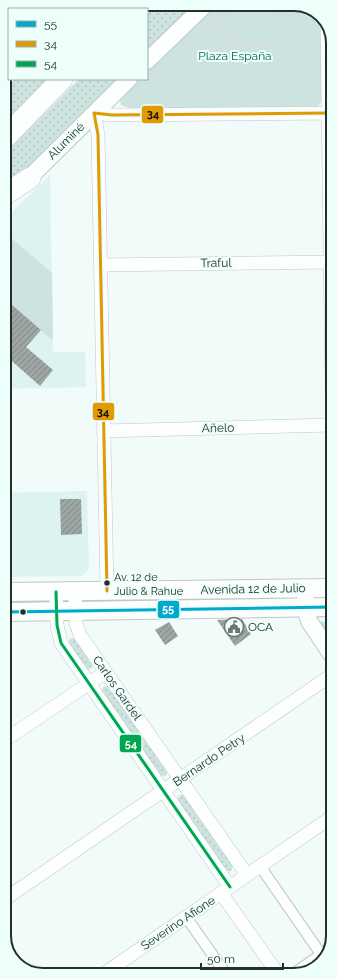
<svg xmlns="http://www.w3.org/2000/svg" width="337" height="979" font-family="Raleway,sans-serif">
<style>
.built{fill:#ddf3ef}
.grass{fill:url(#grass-dots)}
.park{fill:#cde3df}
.building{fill:url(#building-hatch)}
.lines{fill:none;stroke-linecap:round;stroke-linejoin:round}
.pedestrian-casing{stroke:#c0c8c6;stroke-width:12}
.minor-casing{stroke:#c0c8c6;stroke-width:14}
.tertiary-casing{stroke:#c0c8c6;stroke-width:18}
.secondary-casing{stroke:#c0c8c6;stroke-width:20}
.primary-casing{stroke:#c0c8c6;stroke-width:22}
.path{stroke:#d8dbda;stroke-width:2;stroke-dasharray:4 2;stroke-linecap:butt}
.pedestrian{stroke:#fdfefe;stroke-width:10}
.minor{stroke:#fdfefe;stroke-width:13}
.tertiary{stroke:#fdfefe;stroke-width:16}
.secondary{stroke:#fdfefe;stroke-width:18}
.primary{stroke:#fdfefe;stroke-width:21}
.bus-1-casing{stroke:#edfffb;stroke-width:6}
.bus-2-casing{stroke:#edfffb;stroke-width:6}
.bus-3-casing{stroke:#edfffb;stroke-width:6}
.bus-1{stroke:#00a9ce;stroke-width:3}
.bus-2{stroke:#e29a04;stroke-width:3}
.bus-3{stroke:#00a651;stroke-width:3}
.bus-dot{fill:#252e2c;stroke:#edfffb;stroke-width:1.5}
.labels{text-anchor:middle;stroke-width:4;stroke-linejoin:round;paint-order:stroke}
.bus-label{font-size:11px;fill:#252e2c;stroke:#edfffb;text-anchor:start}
.park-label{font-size:12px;fill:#066258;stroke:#edfffb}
.street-label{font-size:12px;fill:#252e2c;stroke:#edfffb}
.poi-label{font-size:12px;fill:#252e2c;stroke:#edfffb;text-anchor:start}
.rim{fill:none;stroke:#252e2c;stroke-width:2}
.line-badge{stroke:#edfffb;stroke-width:1.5}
.badge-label{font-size:11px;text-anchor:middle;font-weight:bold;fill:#fff}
.pale-badge-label{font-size:11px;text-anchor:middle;font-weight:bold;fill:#111}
</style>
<defs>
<pattern id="grass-dots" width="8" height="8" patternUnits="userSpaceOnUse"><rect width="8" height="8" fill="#cde3df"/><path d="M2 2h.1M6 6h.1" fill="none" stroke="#b0c3c0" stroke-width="1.8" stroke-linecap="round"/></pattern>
<pattern id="building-hatch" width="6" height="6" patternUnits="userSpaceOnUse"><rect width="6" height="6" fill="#9da6a4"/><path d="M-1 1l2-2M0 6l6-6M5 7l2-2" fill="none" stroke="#808886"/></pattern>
</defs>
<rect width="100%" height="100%" fill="#f1fbf9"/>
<path class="built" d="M50 175 53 352H85L86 387 5 389 4 220Z
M87 491 89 568 82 576 5 577V493Z"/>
<path class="grass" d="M87 4H124L119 9H82Z
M154 4H196L147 51V11Z
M12 79H49L4 125V87Z
M79 79H120L33 167 4 190V154Z
M321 621 326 622 333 632V648L318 623Z
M72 638 75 639 93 665 91 669 87 670 68 643 70 639Z
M106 686 109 687 167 770V773L165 776H161L102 692 103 687Z
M180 795H184L233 865 231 871H227L177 800Z"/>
<path class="park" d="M216 4H297L318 12 320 16 322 100 318 107 314 108H129L121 105 120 100 122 94 137 79H147V69L185 32Z
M10 237 52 273 53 341 4 298V243Z"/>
<path class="building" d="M4 298 41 330 26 347 53 370 40 386 5 355Z
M60 499H81L82 534 61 535Z
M242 619 251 634 235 646 217 620Z
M169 622 178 636 165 645 155 630Z"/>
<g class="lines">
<g class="pedestrian-casing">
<path id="pedestrian" d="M260 866 325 960
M186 917 226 974
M293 974 329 949"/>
</g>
<g class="minor-casing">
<path id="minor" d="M327 25 332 393
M100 265 332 262
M103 431 332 425
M107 591 98 135 94 113 112 115 332 113
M56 592 57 625 61 643 230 887
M75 592 76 623 80 635 247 875
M5 740 106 672
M221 893 278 974
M5 899 333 674
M102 975 333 816"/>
</g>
<g class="tertiary-casing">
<path id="tertiary" d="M72 9 77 4
M147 61 206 4
M4 79 9 74
M22 185 129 79
M305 588 306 611 309 621 333 657"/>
</g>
<g class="secondary-casing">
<path id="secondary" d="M5 592 332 588
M5 612 332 607"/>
</g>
<g class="primary-casing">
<path id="primary" d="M132 9 137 4
M4 139 62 79
M4 195 30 178"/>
</g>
<path class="path" d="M317 12V19
M217 22 238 47 316 46
M270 47 276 19 289 4
M213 54 225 104
M296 87 317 100
M134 104V102L217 22 239 4
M175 104 172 89 231 39"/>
<use href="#pedestrian" class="pedestrian"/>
<use href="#minor" class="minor"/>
<use href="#tertiary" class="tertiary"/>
<use href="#secondary" class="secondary"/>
<use href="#primary" class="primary"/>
<g class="bus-1-casing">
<path id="bus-1" d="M5 612 332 607"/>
</g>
<g class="bus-2-casing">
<path id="bus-2" d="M107 591 98 135 94 113 112 115 332 113"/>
</g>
<g class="bus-3-casing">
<path id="bus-3" d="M56 592 57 625 61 643 230 887"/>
</g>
<use href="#bus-1" class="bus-1"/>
<use href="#bus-2" class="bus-2"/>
<use href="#bus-3" class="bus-3"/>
</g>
<defs>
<g id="civic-ring" transform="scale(1)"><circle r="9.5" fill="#edfffb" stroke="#6c7674" stroke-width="1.5"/><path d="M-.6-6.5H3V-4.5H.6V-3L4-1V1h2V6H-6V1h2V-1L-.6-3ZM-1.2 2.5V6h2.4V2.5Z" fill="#6c7674"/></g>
</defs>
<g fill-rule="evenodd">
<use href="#civic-ring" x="234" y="627"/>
</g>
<g class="bus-dot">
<circle cx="107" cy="583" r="3.5"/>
<circle cx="23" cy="612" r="3.5"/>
</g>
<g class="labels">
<g class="bus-label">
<text x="114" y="581">Av. 12 de<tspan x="114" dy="14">Julio &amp; Rahue</tspan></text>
</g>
<g class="park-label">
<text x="235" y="60">Plaza España</text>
</g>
<g class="street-label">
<text transform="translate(66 141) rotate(-45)" y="4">Aluminé</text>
<text transform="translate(216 263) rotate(-1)" y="4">Traful</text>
<text transform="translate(218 428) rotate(-1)" y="4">Añelo</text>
<text transform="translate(253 589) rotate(-1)" y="4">Avenida 12 de Julio</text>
<text transform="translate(117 688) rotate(55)" y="4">Carlos Gardel</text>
<text transform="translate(209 760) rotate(-34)" y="4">Bernardo Petry</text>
<text transform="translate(178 923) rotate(-34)" y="4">Severino Afione</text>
</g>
<g class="poi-label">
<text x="248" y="631">OCA</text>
</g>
</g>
<path d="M0 0H337V979H0ZM43 11H294A32 32 0 0 1 326 43V936A32 32 0 0 1 294 968H43A32 32 0 0 1 11 936V43A32 32 0 0 1 43 11Z" fill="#edfffb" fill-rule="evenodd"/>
<path class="rim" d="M43 11H294A32 32 0 0 1 326 43V936A32 32 0 0 1 294 968H43A32 32 0 0 1 11 936V43A32 32 0 0 1 43 11Z"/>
<g class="line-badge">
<rect x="141" y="105" width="23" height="19" rx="4" fill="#e29a04"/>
<rect x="92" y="402" width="23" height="19" rx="4" fill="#e29a04"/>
<rect x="157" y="600" width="23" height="19" rx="4" fill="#00a9ce"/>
<rect x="119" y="734" width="23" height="19" rx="4" fill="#00a651"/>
</g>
<g class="badge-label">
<text x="168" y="613">55</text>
<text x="131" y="748">54</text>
</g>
<g class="pale-badge-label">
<text x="153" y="118">34</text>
<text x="103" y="416">34</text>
</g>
<rect x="8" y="8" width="140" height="72" fill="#edfffb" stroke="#9daba8"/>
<rect x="16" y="21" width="20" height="6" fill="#00a9ce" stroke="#9daba8"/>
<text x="44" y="28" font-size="12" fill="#252e2c">55</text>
<rect x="16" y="41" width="20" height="6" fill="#e29a04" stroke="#9daba8"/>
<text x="44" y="48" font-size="12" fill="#252e2c">34</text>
<rect x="16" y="61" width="20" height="6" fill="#00a651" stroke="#9daba8"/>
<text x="44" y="68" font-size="12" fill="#252e2c">54</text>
<path d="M201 963v6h82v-6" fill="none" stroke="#252e2c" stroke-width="2"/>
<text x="207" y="963" font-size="12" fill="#252e2c" stroke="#edfffb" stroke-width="3" paint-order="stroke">50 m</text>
</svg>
